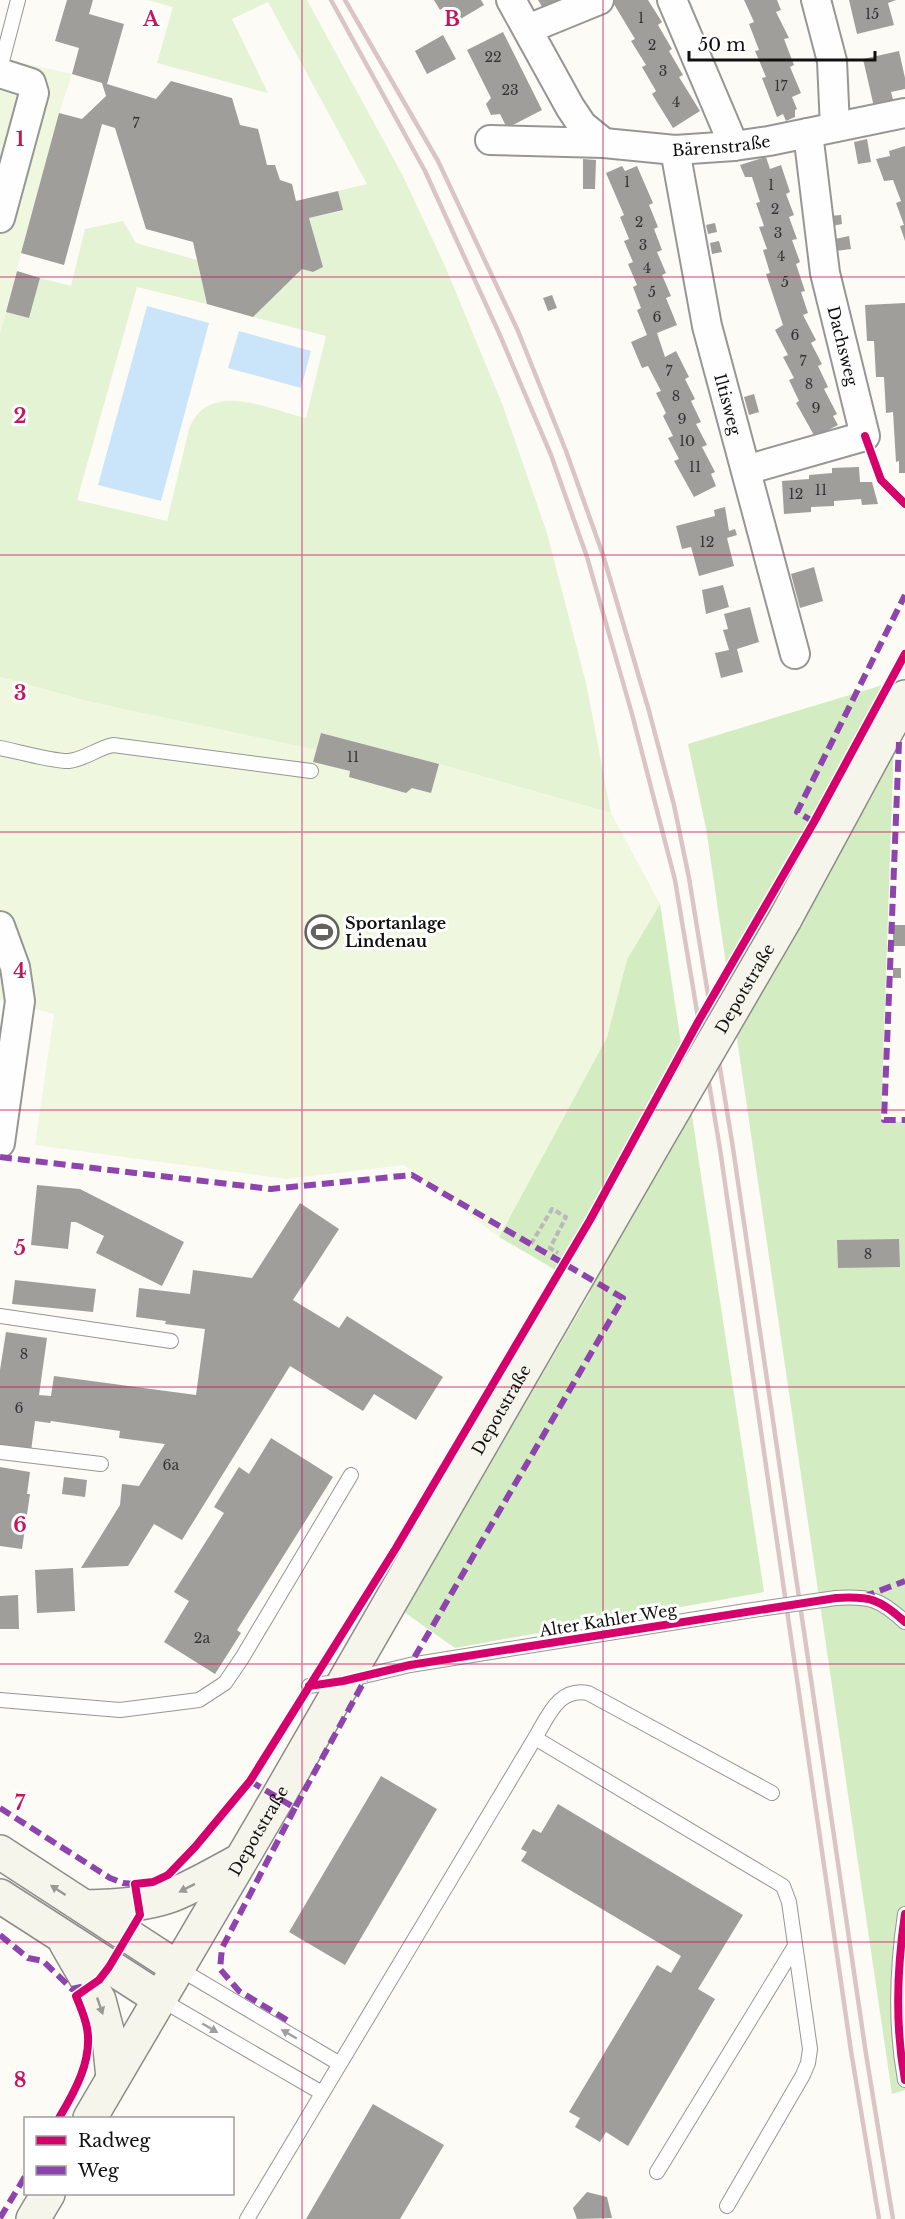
<svg xmlns="http://www.w3.org/2000/svg" width="905" height="2219" font-family="'Libre Baskerville',serif">
<style>
.green{fill:#e4f3d4}
.forest{fill:#d4ecc2}
.pitch{fill:#eff7df}
.water{fill:#cae5f9}
.building{fill:#a09e9b}
.lines{fill:none;stroke-linecap:round;stroke-linejoin:round}
.lane-casing{stroke:#969694;stroke-width:16}
.street-casing{stroke:#969694;stroke-width:32}
.secondary-casing{stroke:#8d8c8a;stroke-width:36}
.path{stroke:#b9b9b8;stroke-width:4;stroke-dasharray:6 3;stroke-linecap:butt}
.lane{stroke:#fffefe;stroke-width:14}
.street{stroke:#fffefe;stroke-width:28}
.secondary{stroke:#f6f5eb;stroke-width:33}
.rail{stroke:#dac5c4;stroke-width:4.5}
.lane-bridge-casing{stroke:#969694;stroke-width:16;stroke-linecap:butt}
.secondary-bridge-casing{stroke:#8d8c8a;stroke-width:36;stroke-linecap:butt}
.lane-bridge{stroke:#fffefe;stroke-width:14}
.secondary-bridge{stroke:#f6f5eb;stroke-width:33}
.quiet{stroke:#8e44ad;stroke-width:6;stroke-dasharray:12 6;stroke-linecap:butt}
.cycleway-casing{stroke:#fff;stroke-width:11}
.cycleway{stroke:#d6006c;stroke-width:8}
.oneway{fill:#9a9993}
.oneway2{fill:#9f9f9f}
.grid{fill:none;stroke:#c2185b;stroke-width:1.5;stroke-opacity:0.55}
.labels{text-anchor:middle;stroke-width:6;stroke-linejoin:round;paint-order:stroke}
.number-label{font-size:14px;fill:#343433}
.street-label{font-size:16px;fill:#101010;stroke:#fff}
.poi-label{font-size:16px;font-weight:bold;fill:#101010;stroke:#fff;text-anchor:start}
.grid-label{font-size:20px;text-anchor:middle;font-weight:bold;fill:#c2185b;stroke:#fff;stroke-width:6;stroke-linejoin:round;paint-order:stroke}
</style>
<rect width="100%" height="100%" fill="#fcfbf6"/>
<path class="green" d="M148 0H307L403 176 445 266 503 406 547 533 586 683 611 813 439 764 321 733 316 750 90 702 0 677V332L6 312 29 318 40 278 71 286 85 229 123 221 136 243 197 260 207 304 137 287 77 500 167 521 189 429C209 378 270 410 306 418L326 336 253 317 302 269 313 272 323 267 309 218 342 211 338 191 367 184 268 2 232 19 268 93 157 63 173 7Z"/>
<path class="forest" d="M896 681 881 1121 905 1122V2090L892 2094 706 828 688 744Z
M660 904 764 1592 455 1648 404 1612 590 1293 547 1265 499 1237 607 1037 627 959Z"/>
<path class="pitch" d="M0 58 72 74 59 113 0 332Z
M0 677 90 702 316 750 321 733 439 764 611 813 660 904 627 959 607 1037 499 1237 404 1165 287 1179 35 1145 54 1014 0 1000Z"/>
<path class="water" d="M147 306 209 323 161 501 98 485Z
M239 331 311 351 301 388 228 368Z"/>
<path class="building" d="M67 0H93L89 14 124 24 107 84 156 99 171 81 232 98 240 125 258 129 267 165H275L280 180 292 184 296 201 338 191 343 210 309 218 323 267 313 272 302 269 253 317 207 304 193 242 146 229 115 128 102 124 64 265 21 253 59 113 82 119 106 96 102 83 72 74 79 48 55 41Z
M434 0H481L484 5 452 24 443 8 440 10Z
M538 0H562L547 15Z
M614 0H648L662 22 658 25 672 49 669 51 683 75 679 77 700 111 673 128 652 94 656 91 642 67 646 65 631 41 635 39 612 1Z
M744 0H777L781 10 776 12 789 38 784 39 794 65 790 67 801 93 792 97 797 109 795 110V117L786 121 783 114 777 117 762 78 766 77 755 51 759 50 749 24 754 22Z
M849 0H896L888 3 894 25 857 34Z
M503 32 542 110 507 128 500 114 491 115 486 104 491 98 467 50Z
M443 35 456 59 427 74 415 51Z
M899 51 905 78V89L891 92 894 103 874 107 863 59Z
M867 139 871 162 858 164 854 142Z
M905 146V241L900 226 904 225 896 203 901 201 893 180 884 181 876 159 890 156 889 151Z
M766 157 770 169 781 165 790 192 786 194 794 215 789 217 797 239 792 240 800 262 796 264 805 291 801 292 808 313 803 315 816 340 811 343 822 364 818 366 828 387 824 389 837 414 833 416 838 425 815 437 796 403 799 401 789 380 794 378 783 357 788 355 775 330 783 325 766 274 770 273 763 250 767 249 759 227 764 226 756 203 760 202 752 177H745L740 165Z
M583 159 596 160 595 189H583Z
M622 166 625 171 637 166 653 203 649 205 658 227 654 229 662 250 657 252 666 273 662 275 671 296 666 298 677 325 657 333 665 357 676 351 689 377 685 379 695 399 691 401 701 422 696 424 707 445 702 447 715 472 711 474 716 486 694 497 674 461 679 459 668 438 673 436 663 416 666 413 656 393 661 391 648 366 642 368 631 342 647 335 637 310 641 308 633 287 637 285 628 264 633 262 624 241 629 239 620 217 624 215 606 173Z
M841 215 842 224 832 226 830 216Z
M715 223 717 232 708 234 706 225Z
M849 236 851 249 836 251 835 239Z
M719 241 722 252 712 254 710 243Z
M17 271 40 278 29 318 6 312Z
M552 295 557 308 548 311 543 298Z
M905 303V473H899V461L896 462 893 412 886 413 884 377H876L874 341H867L865 305Z
M754 394 759 412 749 415 744 397Z
M859 467 860 482H872L878 504 862 505 861 499 834 501V506L811 507V512L784 514 782 481 809 479V475L832 473V468Z
M725 507 729 531 735 529 737 535 727 538 734 566 699 576 691 547 682 549 676 526 715 516 714 510Z
M814 567 823 601 800 608 791 574Z
M723 585 729 607 706 614 702 590Z
M750 607 759 642 737 649 743 672 721 678 715 653 729 650 723 630 728 629 724 614Z
M321 733 439 764 431 793 412 788 406 793 349 777 350 771 313 762Z
M893 925H905V946H893Z
M893 968H901V978H893Z
M37 1185 80 1189 184 1242 162 1286 96 1253 104 1236 76 1222H71L68 1249 31 1245Z
M300 1203 339 1229 293 1300 339 1328 347 1316 443 1377 416 1420 374 1394 363 1411 290 1366 182 1540 154 1524 128 1566 81 1568 120 1505 122 1484 139 1486 165 1444 119 1438 120 1431 51 1421 50 1423 35 1421 31 1451 0 1447V1370L6 1332 47 1338 39 1395 51 1396 54 1376 196 1395 205 1329 165 1324 166 1321 136 1317 139 1288 190 1294 193 1270 252 1278Z
M899 1239 900 1267 838 1268 837 1240Z
M15 1280 96 1289 93 1312 12 1304Z
M271 1438 333 1477 237 1630 241 1633 215 1674 164 1642 189 1601 174 1592 224 1513 214 1507 239 1467 249 1474Z
M0 1467 30 1472 27 1494H30L22 1549 0 1546Z
M64 1477 87 1480 85 1497 62 1494Z
M73 1568 75 1611 37 1613 35 1570Z
M18 1595 19 1629H0V1596Z
M381 1776 437 1809 345 1965 289 1932Z
M558 1804 743 1915 698 1989 715 1999 628 2146 606 2132 600 2142 575 2127 580 2118 569 2112 657 1965 671 1973 681 1956 521 1861 527 1852 521 1849 533 1829 541 1833Z
M373 2104 444 2145 400 2219H306Z
M587 2192 607 2197 612 2218 577 2219 573 2208Z"/>
<g class="lines">
<g class="lane-casing">
<path id="lane" d="M0 69 18 0
M0 748C16 751 55 762 69 761 85 759 98 748 113 745L311 771
M0 1316 171 1341
M0 1452 101 1464
M836 1598C870 1596 880 1599 905 1622
M309 1686 343 1681 410 1665 746 1611
M0 1700 120 1710 199 1700 225 1683 242 1658 351 1475
M535 1738C548 1717 558 1687 588 1693L772 1793
M905 1914C897 1968 895 2026 905 2080
M178 1968 340 2064
M160 1999 322 2093
M657 2172 795 1946
M247 2219 535 1738 783 1886 789 1902 810 2049 808 2063 803 2075 727 2206"/>
</g>
<g class="street-casing">
<g id="street">
<path id="s1" d="M511 0 570 107 582 125 604 143 675 150 734 146 769 141 905 113"/>
<path d="M672 0 734 146"/>
<path d="M816 0 832 61 835 127"/>
<path d="M528 29 599 0"/>
<path d="M0 73 31 83 34 93 0 218"/>
<path d="M490 140 604 143"/>
<path id="s2" d="M675 150 707 326 795 654"/>
<path d="M746 470 865 436 825 273 808 133"/>
<path d="M0 926 15 967 20 1001 0 1143"/>
</g>
</g>
<g class="secondary-casing">
<g id="secondary">
<path d="M785 919 905 697"/>
<path d="M0 1852 178 1968"/>
<path d="M0 1896 160 1999"/>
<path d="M85 1907C114 1906 145 1905 172 1895 195 1886 218 1872 239 1861"/>
<path d="M66 1943 99 2000 109 2038 113 2078"/>
<path id="s3" d="M90 2118 278 1797 654 1144"/>
<path d="M33 2219 48 2194"/>
</g>
</g>
<path class="path" d="M531 1244 552 1209 566 1217 550 1248 558 1253"/>
<use href="#lane" class="lane"/>
<use href="#street" class="street"/>
<use href="#secondary" class="secondary"/>
<path class="rail" d="M331 0 425 171 499 333 551 455 587 557 632 714 675 880 720 1149 851 2051 879 2219
M345 0 438 161 518 331 566 451 603 555 649 711 674 805 689 878 733 1148 866 2054 893 2219"/>
<g class="lane-bridge-casing">
<path id="lane-bridge" d="M746 1611 836 1598"/>
</g>
<g class="secondary-bridge-casing">
<g id="secondary-bridge">
<path id="s4" d="M654 1144 785 919"/>
</g>
</g>
<use href="#lane-bridge" class="lane-bridge"/>
<use href="#secondary-bridge" class="secondary-bridge"/>
<path class="quiet" d="M899 742 884 1120H905
M814 822 797 812 905 595
M0 1157 271 1189 412 1175 623 1298 410 1665
M863 1597 905 1581
M250 1781 295 1808 367 1676
M0 1808 110 1878 123 1883 135 1884
M0 1935 28 1958 43 1961 72 1989 85 1986
M287 2020 239 1991 220 1969 222 1948 295 1808
M0 2218 26 2175"/>
<g class="cycleway-casing">
<path id="cycleway" d="M865 436 881 480 905 504
M309 1686 343 1681 410 1665 836 1598C870 1596 880 1599 905 1622
M905 1914C897 1968 895 2026 905 2080
M59 2118C74 2093 93 2060 87 2028 85 2017 80 2006 76 1996L99 1980 109 1967 140 1915 135 1884 153 1882 168 1875 195 1847 250 1781 396 1548 590 1220 698 1022 814 822 905 654"/>
</g>
<use href="#cycleway" class="cycleway"/>
</g>
<defs><path id="oneway-solid" d="M-6-.8H1V-3.2L6.5 0L1 3.2V.8H-6Z" transform="scale(1.5)"/></defs>
<g class="oneway">
<use href="#oneway-solid" transform="translate(187 1888) rotate(153)"/>
<use href="#oneway-solid" transform="translate(58 1890) rotate(-147)"/>
<use href="#oneway-solid" transform="translate(100 2006) rotate(71)"/>
</g>
<g class="oneway2">
<use href="#oneway-solid" transform="translate(210 2028) rotate(30)"/>
<use href="#oneway-solid" transform="translate(289 2034) rotate(-150)"/>
</g>
<path class="grid" d="M302 0V2219M603 0V2219M0 277H905M0 555H905M0 832H905M0 1110H905M0 1387H905M0 1664H905M0 1942H905"/>
<defs>
<g id="stadium-ring" transform="scale(1.725)"><circle r="9.5" fill="#fff" stroke="#636260" stroke-width="1.5"/><path d="M0-5a6.5 5 0 1 0 0 10a6.5 5 0 1 0 0-10ZM-3.5-1.8h7v3.6h-7Z" fill="#636260"/></g>
</defs>
<g fill-rule="evenodd">
<use href="#stadium-ring" x="322" y="932"/>
</g>
<g class="labels">
<g class="number-label">
<text x="872" y="19">15</text>
<text x="641" y="23">1</text>
<text x="652" y="50">2</text>
<text x="493" y="62">22</text>
<text x="663" y="76">3</text>
<text x="781" y="91">17</text>
<text x="510" y="95">23</text>
<text x="676" y="107">4</text>
<text x="136" y="128">7</text>
<text x="627" y="187">1</text>
<text x="771" y="190">1</text>
<text x="775" y="214">2</text>
<text x="639" y="227">2</text>
<text x="778" y="238">3</text>
<text x="643" y="250">3</text>
<text x="781" y="261">4</text>
<text x="647" y="273">4</text>
<text x="785" y="287">5</text>
<text x="652" y="297">5</text>
<text x="657" y="322">6</text>
<text x="795" y="340">6</text>
<text x="803" y="366">7</text>
<text x="669" y="376">7</text>
<text x="809" y="389">8</text>
<text x="676" y="401">8</text>
<text x="816" y="413">9</text>
<text x="682" y="424">9</text>
<text x="687" y="446">10</text>
<text x="695" y="472">11</text>
<text x="821" y="495">11</text>
<text x="796" y="499">12</text>
<text x="707" y="547">12</text>
<text x="353" y="762">11</text>
<text x="868" y="1259">8</text>
<text x="24" y="1359">8</text>
<text x="19" y="1413">6</text>
<text x="171" y="1470">6a</text>
<text x="202" y="1643">2a</text>
</g>
<g class="street-label">
<text dy="6" stroke="none"><textPath href="#s1" startOffset="290">Bärenstraße</textPath></text>
<text transform="translate(843 346) rotate(76)" y="6">Dachsweg</text>
<text dy="6" stroke="none"><textPath href="#s2" startOffset="260">Iltisweg</textPath></text>
<text dy="6" stroke="none"><textPath href="#s4" startOffset="180">Depotstraße</textPath></text>
<text dy="6" stroke="none"><textPath href="#s3" startOffset="819">Depotstraße</textPath></text>
<text transform="translate(608 1620) rotate(-9)" y="6">Alter Kahler Weg</text>
<text dy="6" stroke="none"><textPath href="#s3" startOffset="333">Depotstraße</textPath></text>
</g>
<g class="poi-label">
<text x="345" y="929">Sportanlage<tspan x="345" dy="18">Lindenau</tspan></text>
</g>
</g>
<g class="grid-label">
<text x="151" y="26">A</text>
<text x="452" y="26">B</text>
<text x="20" y="146">1</text>
<text x="20" y="423">2</text>
<text x="20" y="700">3</text>
<text x="20" y="978">4</text>
<text x="20" y="1255">5</text>
<text x="20" y="1532">6</text>
<text x="20" y="1810">7</text>
<text x="20" y="2087">8</text>
</g>
<rect x="24" y="2117" width="210" height="78" fill="#ffffff" stroke="#9f9f9f" stroke-width="1.5"/>
<rect x="36" y="2136" width="30" height="9" fill="#d6006c" stroke="#9f9f9f" stroke-width="1.5"/>
<text x="78" y="2147" font-size="18" fill="#101010">Radweg</text>
<rect x="36" y="2166" width="30" height="9" fill="#8e44ad" stroke="#9f9f9f" stroke-width="1.5"/>
<text x="78" y="2177" font-size="18" fill="#101010">Weg</text>
<path d="M689 51v9h186v-9" fill="none" stroke="#101010" stroke-width="3"/>
<text x="698" y="51" font-size="18" fill="#101010" stroke="#ffffff" stroke-width="4.5" paint-order="stroke">50 m</text>
</svg>
